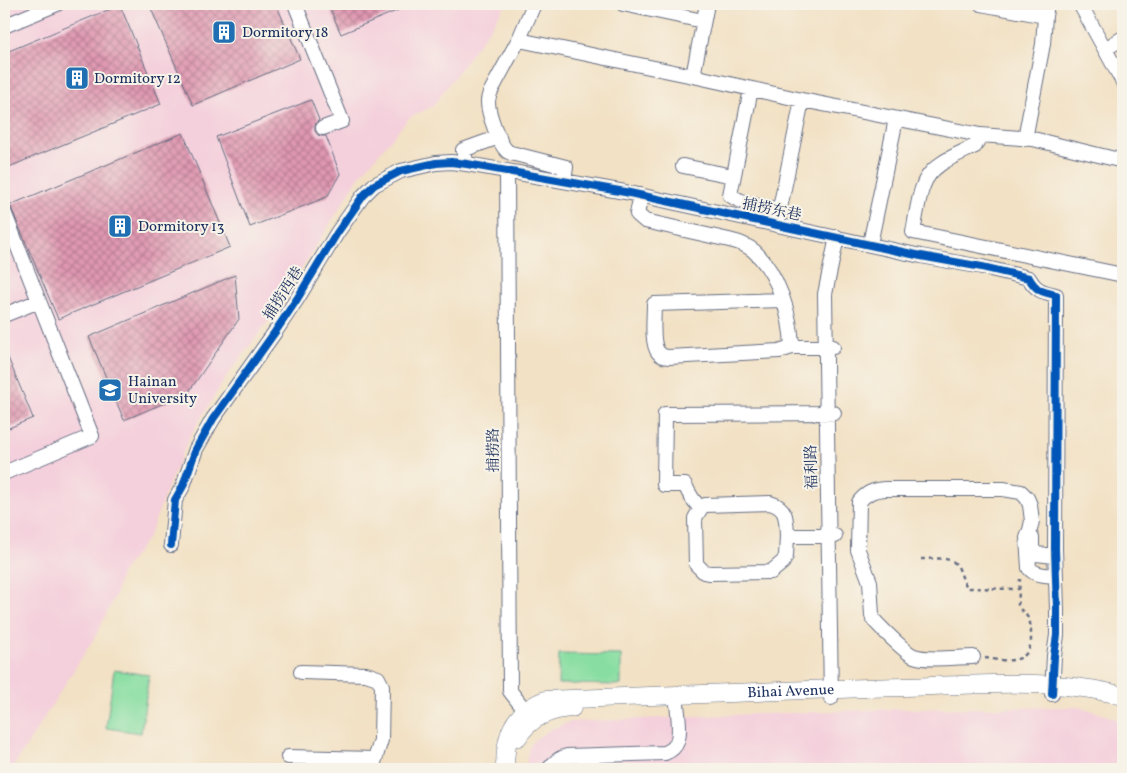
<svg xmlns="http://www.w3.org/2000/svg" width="1127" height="773" font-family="Vollkorn,'Noto Serif SC',serif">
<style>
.built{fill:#f4cfdc}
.pitch{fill:#88dea2;stroke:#528680}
.building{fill:url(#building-cross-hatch)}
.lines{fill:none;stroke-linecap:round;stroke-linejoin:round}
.minor-casing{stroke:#666d82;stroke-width:16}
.major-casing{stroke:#666d82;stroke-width:19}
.path{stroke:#666d82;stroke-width:2.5;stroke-dasharray:4 4;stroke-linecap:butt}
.minor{stroke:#fff;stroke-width:14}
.major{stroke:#fff;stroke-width:18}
.cycleway-casing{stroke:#f7f3e8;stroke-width:11}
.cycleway{stroke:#0057b8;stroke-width:8}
.labels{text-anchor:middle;stroke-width:4;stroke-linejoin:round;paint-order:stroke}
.poi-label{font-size:15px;fill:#1b2f5e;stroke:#f7f3e8;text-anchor:start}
.street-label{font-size:15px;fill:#1b2f5e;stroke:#f7f3e8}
</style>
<defs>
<pattern id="building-cross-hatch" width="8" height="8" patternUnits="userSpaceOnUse" patternTransform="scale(1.25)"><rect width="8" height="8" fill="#e098b1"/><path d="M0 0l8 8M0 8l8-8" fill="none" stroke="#b57c93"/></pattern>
</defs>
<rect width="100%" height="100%" fill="#f7f3e8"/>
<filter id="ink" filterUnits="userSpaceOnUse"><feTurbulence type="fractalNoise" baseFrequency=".02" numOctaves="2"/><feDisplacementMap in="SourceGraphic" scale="10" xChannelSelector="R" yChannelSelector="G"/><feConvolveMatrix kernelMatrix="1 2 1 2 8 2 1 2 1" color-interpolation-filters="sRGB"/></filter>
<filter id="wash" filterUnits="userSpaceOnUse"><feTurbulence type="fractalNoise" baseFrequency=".0096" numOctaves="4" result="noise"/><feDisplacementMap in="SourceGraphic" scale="20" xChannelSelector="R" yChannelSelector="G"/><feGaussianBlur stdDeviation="1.12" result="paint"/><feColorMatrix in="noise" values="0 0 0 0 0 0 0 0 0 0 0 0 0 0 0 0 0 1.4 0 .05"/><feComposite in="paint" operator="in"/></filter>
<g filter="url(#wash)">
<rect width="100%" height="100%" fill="#f2e1c4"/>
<path class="built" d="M4 4H506L493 24 433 106 409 118 359 177 323 235 272 316 226 377 190 436 169 484 149 536 121 574 115 596 97 633 12 769H4Z
M1077 707 1084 708 1123 721V769H526L527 757 529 748 534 740 551 729 570 722 705 716 894 709Z"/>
<path class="pitch" d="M559 654 621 655V685L558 684Z
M114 670 149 675 141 733 106 728Z"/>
<g id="blocks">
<path class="building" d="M149 4H276L300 59 193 105Z
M328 4H413L341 34Z
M120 5 161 104 4 169V53Z
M311 100 319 120 316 123 315 126V131L318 135 321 136H326L340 174 327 197 250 227 216 137Z
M183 133 230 247 58 319 10 205Z
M235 275 239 319 188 393 124 420 89 337Z
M4 348 33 418 4 430Z"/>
</g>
</g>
<g filter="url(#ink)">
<use href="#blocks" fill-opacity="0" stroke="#666d82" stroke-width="1"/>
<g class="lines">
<g class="minor-casing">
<path id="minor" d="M295 4 342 121 323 128
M534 4 520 37 491 91C489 95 488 98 488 102 488 113 499 144 507 151 508 152 513 154 515 154L566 167 564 181
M623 4 703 21
M981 4 1045 16 1043 44 1025 139
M1080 4 1123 82
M1045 16 1047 4
M4 26 57 4
M519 40 693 76 802 100 980 135 1033 139 1123 161
M1105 49 1123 38
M693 76 707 4
M751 89 730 195C744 205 763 206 780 210
M980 135 975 146C957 155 930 164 923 186 918 198 916 218 913 232L1123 275
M467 164 463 150 499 137
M683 166 733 176
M507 172 510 691 531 718
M641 195 637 214 645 221 729 240C738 242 747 245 754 251 778 273 791 315 792 347H833
M4 212 92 436 4 473
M778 218 802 100
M870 244 896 119
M783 300 654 304C654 316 651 343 658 352 661 356 664 357 669 357L779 351 792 347
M4 315 39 301
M701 508C693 502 689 494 685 485H664L665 414 834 413
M787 536 786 556 783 562 771 572 710 573 704 572 696 564 695 518 701 508 705 505 770 503C788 508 786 520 787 536H835
M1032 538V548L1036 554 1055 556
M171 545 175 500 183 486 196 449 213 419 275 332 297 299 337 233 363 196 374 185 401 171 436 163 451 162 467 164 625 192 921 256 982 267 1029 278C1036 291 1043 292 1056 295L1055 549 1057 609V635L1054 656 1052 694
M973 657C959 657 926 661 914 656 907 654 879 626 873 619L872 615 870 582 858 550 859 502C866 493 873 490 885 489H1003L1021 492 1027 498 1030 505 1032 521 1030 530 1027 538 1029 568C1035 576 1047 575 1056 576
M301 672 366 674 378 678 382 686 381 740 372 769
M831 698 825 294 837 237
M288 757 375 759
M549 769C554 762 559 758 567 756L665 753C670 751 675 748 677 742 681 733 678 714 677 704"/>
</g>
<g class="major-casing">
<g id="major">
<path d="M518 737C529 718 551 709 572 708"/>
<path id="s1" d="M505 769C505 736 512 713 545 700 665 696 785 690 905 687 977 685 1053 677 1123 696"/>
</g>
</g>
<path class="path" d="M921 559C934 559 954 555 959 569 962 576 963 582 968 588L1019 589
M985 658C1005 661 1032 666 1031 636 1031 631 1031 625 1029 620 1027 614 1020 611 1018 605L1020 579"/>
<use href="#minor" class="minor"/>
<use href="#major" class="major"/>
<g class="cycleway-casing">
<path id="cycleway" d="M171 545 175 500 183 486 196 449 213 419 275 332 297 299 337 233 363 196 374 185 401 171 436 163 451 162 467 164 625 192 921 256 982 267 1029 278C1036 291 1043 292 1056 295L1055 549 1057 609V635L1054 656 1052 694"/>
</g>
<use href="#cycleway" class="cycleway"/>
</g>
</g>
<defs>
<g id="building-square" transform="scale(1.25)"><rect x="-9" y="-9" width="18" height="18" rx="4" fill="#1f6fb2" stroke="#f7f3e8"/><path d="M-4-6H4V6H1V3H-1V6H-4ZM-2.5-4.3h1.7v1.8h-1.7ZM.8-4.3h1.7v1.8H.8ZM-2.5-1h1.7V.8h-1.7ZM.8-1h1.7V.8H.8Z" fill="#fff"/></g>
<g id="university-square" transform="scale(1.25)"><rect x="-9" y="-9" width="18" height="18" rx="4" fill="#1f6fb2" stroke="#f7f3e8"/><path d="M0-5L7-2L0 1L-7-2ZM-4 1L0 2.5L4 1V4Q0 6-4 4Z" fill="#fff"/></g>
</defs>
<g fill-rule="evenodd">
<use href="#building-square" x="224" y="32"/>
<use href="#building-square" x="77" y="78"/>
<use href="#building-square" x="120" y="226"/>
<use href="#university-square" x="110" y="390"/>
</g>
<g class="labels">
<g class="poi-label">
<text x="242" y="37">Dormitory 18</text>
<text x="94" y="83">Dormitory 12</text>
<text x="138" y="231">Dormitory 13</text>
<text x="128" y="386">Hainan<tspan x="128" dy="17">University</tspan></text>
</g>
<g class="street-label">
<text transform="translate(772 209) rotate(12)" y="5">捕捞东巷</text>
<text transform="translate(283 293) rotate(-57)" y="5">捕捞西巷</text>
<text transform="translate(493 450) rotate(-90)" y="5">捕捞路</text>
<text transform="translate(811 467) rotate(-91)" y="5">福利路</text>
<text dy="5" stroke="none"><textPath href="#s1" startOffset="332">Bihai Avenue</textPath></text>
</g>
</g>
<rect width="1127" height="773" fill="none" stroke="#f7f3e8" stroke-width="20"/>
</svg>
